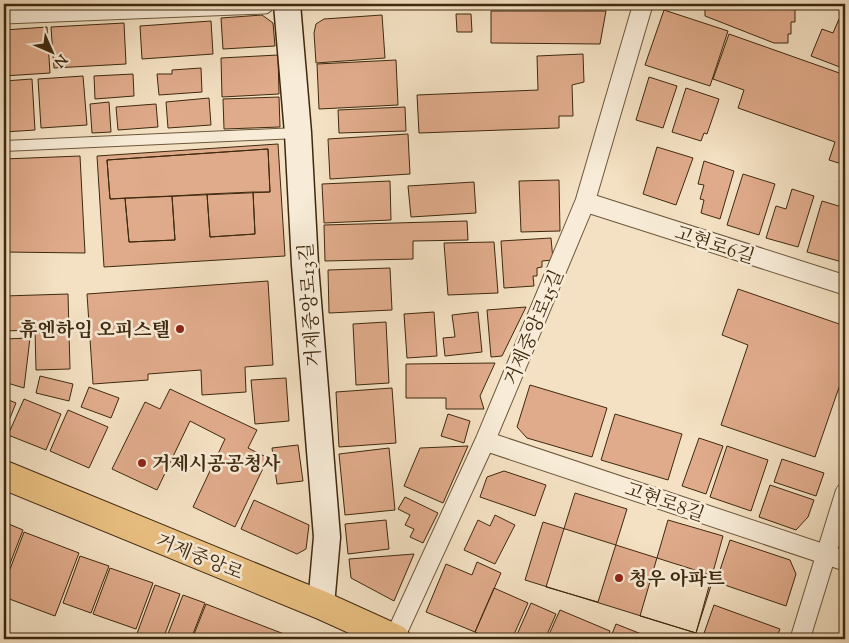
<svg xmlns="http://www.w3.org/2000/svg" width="849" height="643" font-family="'Sorts Mill Goudy','Noto Serif KR',serif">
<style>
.building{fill:#e0ab8b;stroke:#3e290e;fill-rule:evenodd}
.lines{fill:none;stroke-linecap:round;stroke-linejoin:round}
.lane-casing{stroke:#6c573b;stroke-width:12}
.street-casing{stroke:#6c573b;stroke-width:21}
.secondary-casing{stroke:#3e290e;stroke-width:29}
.primary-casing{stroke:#3e290e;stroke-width:30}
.lane{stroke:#f8ecd8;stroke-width:10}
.street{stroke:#f8ecd8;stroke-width:19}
.secondary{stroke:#f8ecd8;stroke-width:26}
.primary{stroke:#eac082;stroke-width:28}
.poi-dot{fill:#8f2418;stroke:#f8ecd8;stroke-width:2}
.labels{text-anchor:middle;stroke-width:5;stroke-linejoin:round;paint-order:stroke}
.street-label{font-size:19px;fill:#3e290e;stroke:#f8ecd8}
.poi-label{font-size:19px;font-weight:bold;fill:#3e290e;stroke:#f8ecd8;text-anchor:start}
</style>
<rect width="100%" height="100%" fill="#f4e1c3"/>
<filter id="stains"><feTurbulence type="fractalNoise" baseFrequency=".004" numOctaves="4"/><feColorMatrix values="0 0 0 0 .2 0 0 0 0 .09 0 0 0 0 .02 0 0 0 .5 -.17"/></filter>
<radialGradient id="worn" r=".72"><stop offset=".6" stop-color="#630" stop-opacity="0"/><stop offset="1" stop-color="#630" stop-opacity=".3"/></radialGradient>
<path class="building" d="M705 4H795V22H791V34H788V43H774L705 16Z
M664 10 728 31 710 86 645 65Z
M491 11H606L600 44 491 43Z
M456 14H471L472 32H457Z
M262 15 273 23 275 46 223 49 221 18Z
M382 15 385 58 316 63 314 33 316 24 324 19Z
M839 19 845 21V69L811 56 822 29 833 33Z
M211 21 213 54 142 59 140 26Z
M124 23 126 64 54 68 51 27Z
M47 27 50 73 4 76V30Z
M729 34 845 75V184L839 182 845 165 829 160 835 142 738 108 744 90 713 79Z
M583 54 584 82 572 85 573 116H559V128L419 133 417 95 538 90 537 56Z
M278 55 279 94 222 97 221 58Z
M396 60 398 105 319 109 317 64Z
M201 68 202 92 159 95 157 74H172V70Z
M133 74 134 96 95 99 94 76Z
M83 76 87 125 41 128 38 79Z
M649 77 677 86 663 128 636 120Z
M32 79 35 130 4 132V81Z
M686 88 719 99 707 134 704 133 701 141 672 132Z
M279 97 280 127 224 129 223 99Z
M209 98 211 125 168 128 166 102Z
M109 102 111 132 92 133 90 104Z
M156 104 158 127 118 130 116 107Z
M405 107 406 131 339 133 338 110Z
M408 134 410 174 330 179 328 139Z
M278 144 285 256 104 267 97 156ZM268 149 270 192H253L255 234 210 237 207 194 172 196 175 240 129 242 125 198 110 199 107 160Z
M657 147 693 158 676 205 643 194Z
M268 149 270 192 110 199 107 160Z
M80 156 85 253 4 252V159Z
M704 161 734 171 720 219 701 213 704 200 700 199 704 185 698 184Z
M743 174 775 184 759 235 727 225Z
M559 180 560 231 521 232 519 181Z
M390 181 391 220 324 223 322 184Z
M474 182 476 213 411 217 408 186Z
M792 189 814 196 798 247 766 238 776 206 786 209Z
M253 192 255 234 210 237 207 194Z
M172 196 175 240 129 242 125 198Z
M822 201 845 208V252L842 262 807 252Z
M467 221 468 240 413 241V259L325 261 324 225Z
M551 238 553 260 542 261V267L537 268V276H533L534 286 504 288 501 241Z
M494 242 498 293 448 295 444 243Z
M390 268 392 310 329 313 328 270Z
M268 281 273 365 245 367 246 392 202 395 201 370 148 374V380L93 384 87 294Z
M738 289 845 326V370L815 457 721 425 748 345 722 335Z
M68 294 70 369 36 370 35 330 4 331V296Z
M526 307 502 356 491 357 487 310Z
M434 312 437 356 407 358 404 314Z
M478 312 482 352 445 356 443 338 455 337 452 315Z
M386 322 389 383 356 385 353 324Z
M30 338 24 388 4 382V339Z
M495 363 480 396 484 409H446V398H406V364Z
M40 376 73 384 69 401 36 393Z
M286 378 289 421 255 424 251 380Z
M530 385 607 408 592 457 527 438 517 427Z
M89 387 119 398 111 418 81 407Z
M392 388 396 443 339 447 336 392Z
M170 389 257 430 248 448 268 458 235 527 193 507 225 439 190 421 157 490 112 469 145 402 160 409Z
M4 398 16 403 4 433Z
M24 399 61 414 46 450 8 435Z
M68 410 108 427 89 468 50 451Z
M448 414 470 421 464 443 441 436Z
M615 414 682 434 668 480 601 460Z
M699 438 723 446 706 494 682 486Z
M298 445 303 481 277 484 272 448Z
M468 446 443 503 404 486 420 448Z
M727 446 768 460 751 511 710 497Z
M389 448 395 510 345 515 339 454Z
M782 459 824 473 816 496 774 482Z
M504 471 546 485 535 516 480 497 487 477Z
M770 485 814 500 808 517 796 530 759 517Z
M575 493 627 509 598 602 546 587Z
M405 497 438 513 423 543 410 537 414 529 405 525 410 515 398 509Z
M254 500 309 525 306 549 297 554 241 529Z
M495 515 515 525 495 564 464 550 478 520 490 526Z
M386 520 389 549 348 554 345 524Z
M668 520 723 536 696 633 640 616Z
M4 522 23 530 4 579Z
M543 522 714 576 696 633 525 580Z
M24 532 79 553 55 616 4 597V585Z
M730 540 790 560 796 574 786 606 716 582Z
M414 554 394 601 351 578 349 559Z
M80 556 109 566 91 613 63 603Z
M477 562 501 573 475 632 426 612 446 564 472 575Z
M110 568 153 583 136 629 93 614Z
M155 585 180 594 163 639H135Z
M494 588 528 603 512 639H491L475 632Z
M183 595 205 603 191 639H166Z
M531 603 556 614 545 639H515Z
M206 604 284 634 282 639H192Z
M714 605 780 629 776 639H702Z
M560 610 610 631 607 639H547Z
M616 624 654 639H610Z
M113 634V639H40V638Z"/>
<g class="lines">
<g class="lane-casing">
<path id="lane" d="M4 146 297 133"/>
</g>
<g class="street-casing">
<path id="street" d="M4 14 264 4
M585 202 845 285
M485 441 845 561
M394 639 485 441 585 202 643 4
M800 639 845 493"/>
</g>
<g class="secondary-casing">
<path id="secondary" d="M287 4 298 133 305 265 327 537 321 605"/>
</g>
<g class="primary-casing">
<path id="primary" d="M4 475 321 605 396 639"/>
</g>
<use href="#lane" class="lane"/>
<use href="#street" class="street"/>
<use href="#secondary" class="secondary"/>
<use href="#primary" class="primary"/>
</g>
<g class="poi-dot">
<circle cx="180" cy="329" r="5"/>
<circle cx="142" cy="463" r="5"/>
<circle cx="619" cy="578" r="5"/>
</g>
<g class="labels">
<g class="street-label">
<text transform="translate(715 244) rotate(18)" y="7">고현로6길</text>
<text transform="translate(309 305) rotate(-94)" y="7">거제중앙로13길</text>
<text transform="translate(533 327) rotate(-67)" y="7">거제중앙로15길</text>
<text transform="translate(665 501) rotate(19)" y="7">고현로8길</text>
<text transform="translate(200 556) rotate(22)" y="7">거제중앙로</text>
</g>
<g class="poi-label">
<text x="170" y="336" text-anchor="end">휴엔하임 오피스텔</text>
<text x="152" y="470">거제시공공청사</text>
<text x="629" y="585">청우 아파트</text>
</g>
</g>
<rect width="849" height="643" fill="none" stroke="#f4e1c3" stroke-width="20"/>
<rect x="5" y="5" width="839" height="633" fill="none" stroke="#3e290e" stroke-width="2.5"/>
<rect x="10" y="10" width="829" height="623" fill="none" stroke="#3e290e"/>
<g transform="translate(52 52) rotate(135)" stroke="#f8ecd8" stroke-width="4" paint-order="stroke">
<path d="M0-4L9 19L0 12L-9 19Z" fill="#3e290e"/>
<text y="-8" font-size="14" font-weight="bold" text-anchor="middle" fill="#3e290e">N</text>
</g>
<rect width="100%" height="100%" filter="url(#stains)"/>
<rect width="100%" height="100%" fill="url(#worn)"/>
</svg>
